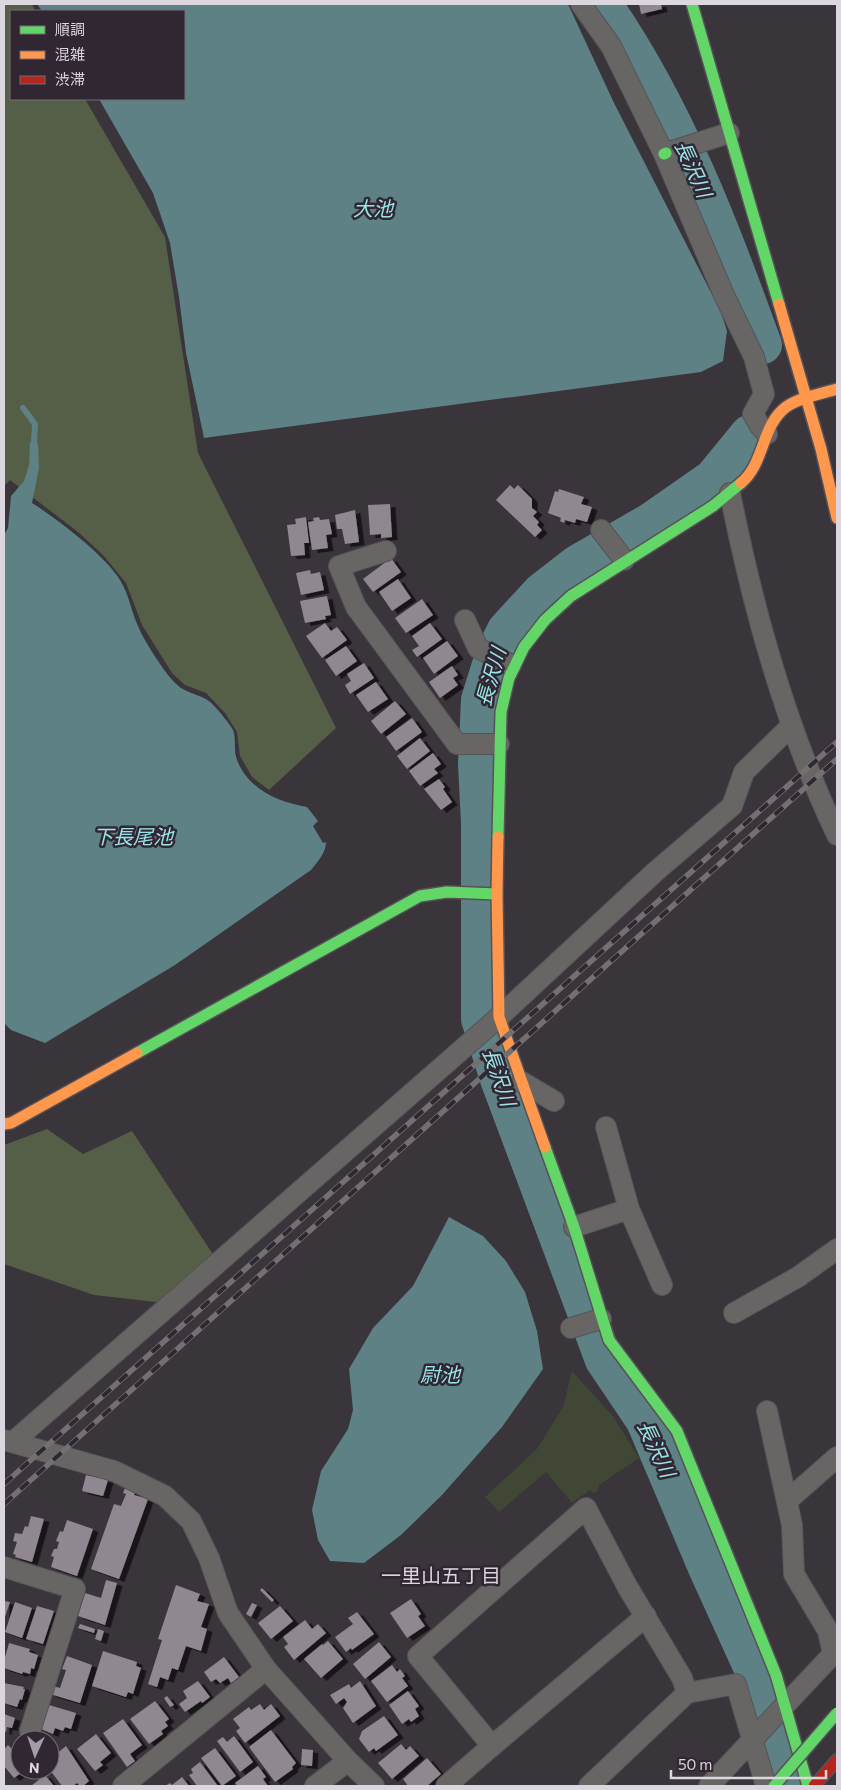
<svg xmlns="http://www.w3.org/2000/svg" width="841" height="1790" font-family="Commissioner,'Noto Sans JP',sans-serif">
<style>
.green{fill:#404734}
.forest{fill:#555e46}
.water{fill:#5d8184}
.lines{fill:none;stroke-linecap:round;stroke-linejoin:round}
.stream{stroke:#5d8184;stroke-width:6}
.river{stroke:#5d8184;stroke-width:38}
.building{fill:#8f8891;filter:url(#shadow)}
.street-casing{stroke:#565258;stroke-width:22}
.fast-casing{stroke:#565258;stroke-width:14}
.slow-casing{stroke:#565258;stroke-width:14}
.jam-casing{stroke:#565258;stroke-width:14}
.street{stroke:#686665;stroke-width:20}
.fast{stroke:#63d668;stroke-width:11}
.slow{stroke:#ff974d;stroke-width:11}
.jam{stroke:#b3261e;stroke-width:11}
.rail-casing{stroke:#737072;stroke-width:5.5}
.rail{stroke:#312733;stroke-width:4;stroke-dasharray:11;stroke-linecap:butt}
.fast-bridge-casing{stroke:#565258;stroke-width:14;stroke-linecap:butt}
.fast-bridge{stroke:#63d668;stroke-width:11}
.labels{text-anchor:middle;stroke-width:5;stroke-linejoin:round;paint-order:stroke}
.water-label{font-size:20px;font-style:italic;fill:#98e4e9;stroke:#312733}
.neighbourhood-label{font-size:20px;fill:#dcd6de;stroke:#312733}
</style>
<defs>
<filter id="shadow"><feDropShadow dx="5.5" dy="3" stdDeviation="0" flood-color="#0009"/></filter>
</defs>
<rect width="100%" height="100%" fill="#3a343b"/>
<path class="green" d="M572 1371 613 1416 639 1458 599 1485 598 1491 593 1493 590 1490 572 1503 546 1472 499 1512 485 1497 537 1449 563 1407Z"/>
<path class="forest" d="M4 4H32L35 11H11V99H85L165 237 198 453 336 728 269 790 252 777 240 756 237 732 225 713 206 693 185 685 172 673 142 625 126 583 103 555 78 532 10 480 4 486Z
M47 1129 83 1154 132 1131 214 1256 165 1303 94 1295 4 1264V1145Z"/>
<path class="water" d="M37 4H568L614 103 721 312 727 331 723 361 701 372 204 438 186 353 179 297 170 243 153 193 99 99H184V11H42Z
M30 442 38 443 39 468 32 503C56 518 106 556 120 580 129 594 131 611 138 626 143 639 159 663 168 675 171 679 177 685 181 688 196 697 205 694 217 709 222 715 229 723 233 730 236 738 234 748 236 757 246 788 277 802 307 807L318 821 313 826 323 843 326 842C326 853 318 861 311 870L175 965 45 1043 11 1030 4 1023V535L8 528 11 496 24 481 29 465Z
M449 1217 483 1236 506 1261 525 1292 537 1331 543 1369 502 1427 442 1495 401 1535 364 1563 330 1561 318 1540 312 1510 321 1471 348 1429 353 1410 349 1369 373 1328 413 1286Z"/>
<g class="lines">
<path class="stream" d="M23 408 35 424 34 442"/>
<path class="river" d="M603 4C674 106 721 228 763 345
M749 434 713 478 650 522 577 564 541 592 506 630 495 652 480 700 477 764 480 823V1019L499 1079 604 1360 645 1421 708 1570 773 1713 790 1786"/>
</g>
<path class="building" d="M639 4H661L662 9 641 14Z
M510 485 514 489 518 485 532 499V508L537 512 533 516 539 522 537 525 542 530 535 537 496 500Z
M559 489 584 497 581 504 592 507 587 522 576 519 575 523 565 520 564 523 560 521 561 518 548 513 555 491 558 492Z
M390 504 392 537 381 538V534L370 535 368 505Z
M355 510 359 542 345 544 342 529H337L335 515Z
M306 517 309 543H304L305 555 291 556 287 525 296 524 295 519Z
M319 517 320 520 329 519 332 534 326 535 328 548 312 550 308 522 314 521 313 518Z
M391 558 401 572 373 592 363 579Z
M310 570 311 574 320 572 324 590 301 595 296 573Z
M398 579 411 598 392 611 379 592Z
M327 596 331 615 325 616 326 619 305 623 300 601Z
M422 599 433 615 406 633 395 618Z
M325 623 331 631 337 627 347 640 322 658 306 636Z
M430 623 442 639 417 657 412 650 419 646 412 636Z
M447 641 458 656 434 674 423 658Z
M346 646 357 661 336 676 325 660Z
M364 663 374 678 350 694 345 685 351 681 347 674Z
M452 666 458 675 453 678 458 685 440 698 429 682Z
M376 682 388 699 368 712 356 695Z
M395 701 406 714 381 734 371 721Z
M412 718 422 732 396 751 386 737Z
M420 738 430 751 407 769 397 756Z
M433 753 441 764 434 769 438 773 420 786 409 771Z
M439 779 445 787 443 789 452 802 441 810 424 789Z
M86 1475 108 1480 103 1496 82 1491Z
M125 1488 135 1492 134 1495 148 1499 119 1579 91 1569 114 1504 121 1506 126 1494 123 1493Z
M31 1516 44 1519 32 1562 15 1557 16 1555 13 1554 17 1542 13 1541 15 1533 22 1534 25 1526 28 1527Z
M67 1520 93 1529 77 1576 51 1567 54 1557 51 1556 54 1549H57L59 1542 56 1541 60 1531 63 1532Z
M106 1580 117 1583 105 1625 78 1616 85 1593 101 1598Z
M176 1585 200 1594 197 1601 209 1604 201 1627 207 1629 201 1651 186 1646 178 1670 172 1668 168 1680 160 1677 157 1687 148 1684 162 1640 158 1639Z
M262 1588 274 1600 272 1602 260 1590Z
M411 1599 421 1614 418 1616 425 1626 407 1638 390 1613Z
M4 1601 10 1602 4 1620Z
M15 1602 32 1608 22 1638 5 1632Z
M252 1603 257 1605 251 1617 246 1614Z
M37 1606 54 1611 43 1644 26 1639Z
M280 1606 293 1621 271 1639 258 1623Z
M357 1612 374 1634 352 1650 351 1648 346 1652 335 1637 353 1624 348 1618Z
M305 1620 312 1629 318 1624 326 1633 294 1660 284 1647 288 1644 283 1637Z
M80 1624 95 1629 94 1633 78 1628Z
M98 1629 104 1631 101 1641 95 1639Z
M328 1641 343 1659 321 1678 304 1659 322 1644 323 1645Z
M379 1642 391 1657 365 1679 353 1664Z
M9 1643 30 1649 29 1652 38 1655 34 1669 31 1668 30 1674 23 1672 22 1674 4 1668V1661Z
M103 1651 137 1662 136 1666 141 1668 133 1694 128 1692 126 1697 92 1686Z
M67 1656 92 1665 80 1703 50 1694 53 1686 60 1688 66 1670 62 1669Z
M224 1657 239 1677 231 1683 228 1678 220 1683 216 1679 211 1682 204 1672Z
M392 1665 397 1672 400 1669 405 1676 402 1678 408 1686 387 1702 371 1681Z
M198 1681 210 1697 202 1703 201 1701 185 1712 179 1704 187 1698 183 1691Z
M360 1681 376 1706 353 1723 343 1708 347 1702 344 1698 336 1704 330 1695 349 1684 351 1688Z
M4 1683 24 1687 23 1689H25L22 1700 20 1699 17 1707 4 1703Z
M408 1691 419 1706 415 1709 419 1716 411 1722 409 1719 402 1724 389 1705Z
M167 1696 174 1705 170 1707 164 1698Z
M155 1701 169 1719 165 1722 168 1726 161 1731 163 1734 149 1744 130 1719Z
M260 1704 264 1710 271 1704 280 1716 245 1743 236 1731 240 1728 233 1719 249 1707 251 1710Z
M49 1705 76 1713 71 1729 65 1727 63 1731 55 1728 53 1734 41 1729Z
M4 1714 15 1718 12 1728 7 1727 6 1732 4 1731Z
M384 1716 398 1735 376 1751 374 1748 369 1752 359 1739 362 1731Z
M123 1719 142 1745 130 1754 135 1761 127 1767 103 1733Z
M271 1730 296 1763 292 1767 293 1769 275 1782 249 1747Z
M96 1734 111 1753 100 1762 103 1765 95 1771 77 1749Z
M234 1736 253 1762 240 1772 217 1741 223 1737 227 1742Z
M401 1744 406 1750 410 1746 419 1756 392 1779 378 1763Z
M8 1745 14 1751 17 1749 20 1752V1770H25L14 1778 4 1766V1749Z
M66 1746 89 1781 83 1786H80L77 1783 73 1786H62L50 1770V1759Z
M215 1748 236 1776 222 1786 201 1758Z
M302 1749 313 1750 312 1766 301 1765Z
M427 1758 441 1774 427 1786H408L403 1779Z
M200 1762 218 1786H197L189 1775 193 1773 191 1769Z
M258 1766 266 1777 263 1779 268 1786H238L235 1783Z
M45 1775 54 1786H31L41 1778Z
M182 1777 189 1786H165L170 1783 172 1785Z"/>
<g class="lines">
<g class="street-casing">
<path id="street" d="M581 4 611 46 664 154 724 295 754 357 764 394 753 414 760 426 767 434
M666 153 729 133
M730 493C753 610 785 726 837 835
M601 530 624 560
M386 551 339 566 356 607 457 744H499
M465 620 478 648 511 665
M522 1082 554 1101
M606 1127 629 1209
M574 1227 629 1209 662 1285
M734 1313 798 1277 837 1249
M571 1328 601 1319
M4 1440 114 1471 165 1496 191 1521 209 1558 228 1613 266 1669
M13 1442 499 1017 655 872 732 806 744 772 791 726
M787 1501 837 1457
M4 1567 75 1589 30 1731
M492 1746 646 1616
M123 1786 266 1669 348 1761 374 1786
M315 1786 348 1761
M446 1786 492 1746 418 1656 586 1508 627 1586 682 1678 687 1693 736 1684 766 1786
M589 1786 687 1693
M709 1786 833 1654 828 1631 794 1574 792 1525 767 1411"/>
</g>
<g class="fast-casing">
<path id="fast" d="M692 4 779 304
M664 154 666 153
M498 837 501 712 509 678 524 647 545 620 571 596 713 506 741 483
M137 1053 420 896 447 892 497 894
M545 1147 574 1227 609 1340 677 1431 776 1675 808 1786"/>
</g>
<g class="slow-casing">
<path id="slow" d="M779 304 821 449 837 518
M741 483C765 463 761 426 786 407 800 397 821 394 837 389
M498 837 497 894 499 1017 545 1147
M4 1124 11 1123 137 1053"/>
</g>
<g class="jam-casing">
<path id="jam" d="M814 1786 837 1760"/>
</g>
<use href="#street" class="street"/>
<use href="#fast" class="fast"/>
<use href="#slow" class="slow"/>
<use href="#jam" class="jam"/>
<g class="rail-casing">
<path id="rail" d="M4 1484 837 742
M4 1504 837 759"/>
</g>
<use href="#rail" class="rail"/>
<g class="fast-bridge-casing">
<path id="fast-bridge" d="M774 1786 837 1713"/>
</g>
<use href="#fast-bridge" class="fast-bridge"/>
</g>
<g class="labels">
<g class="water-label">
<text transform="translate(693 169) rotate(66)" y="7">長沢川</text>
<text x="373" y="216">大池</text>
<text transform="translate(491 677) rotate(-74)" y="7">長沢川</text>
<text x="133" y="844">下長尾池</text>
<text transform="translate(499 1077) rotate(71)" y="7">長沢川</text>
<text x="440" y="1382">尉池</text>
<text transform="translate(656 1449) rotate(65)" y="7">長沢川</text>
</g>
<g class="neighbourhood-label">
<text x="441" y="1583">一里山五丁目</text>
</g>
</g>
<rect width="841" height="1790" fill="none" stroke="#dcd6de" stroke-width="10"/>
<rect x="10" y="10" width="175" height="90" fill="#312733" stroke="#756d77"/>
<rect x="20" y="26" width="25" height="8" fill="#63d668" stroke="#756d77"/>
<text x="55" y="35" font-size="15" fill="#dcd6de">順調</text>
<rect x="20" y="51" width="25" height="8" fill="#ff974d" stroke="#756d77"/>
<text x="55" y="60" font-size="15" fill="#dcd6de">混雑</text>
<rect x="20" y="76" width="25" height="8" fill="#b3261e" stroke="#756d77"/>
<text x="55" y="85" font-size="15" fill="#dcd6de">渋滞</text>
<g transform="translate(35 1755) rotate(183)"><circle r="24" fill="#312733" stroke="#756d77"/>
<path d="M0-4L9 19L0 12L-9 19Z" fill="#a39da5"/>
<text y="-8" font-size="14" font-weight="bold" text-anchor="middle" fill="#dcd6de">N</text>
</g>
<path d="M671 1770v8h155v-8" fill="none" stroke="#dcd6de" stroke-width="2.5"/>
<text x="678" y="1770" font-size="15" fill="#dcd6de" stroke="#312733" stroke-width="4" paint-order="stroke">50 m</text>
</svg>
